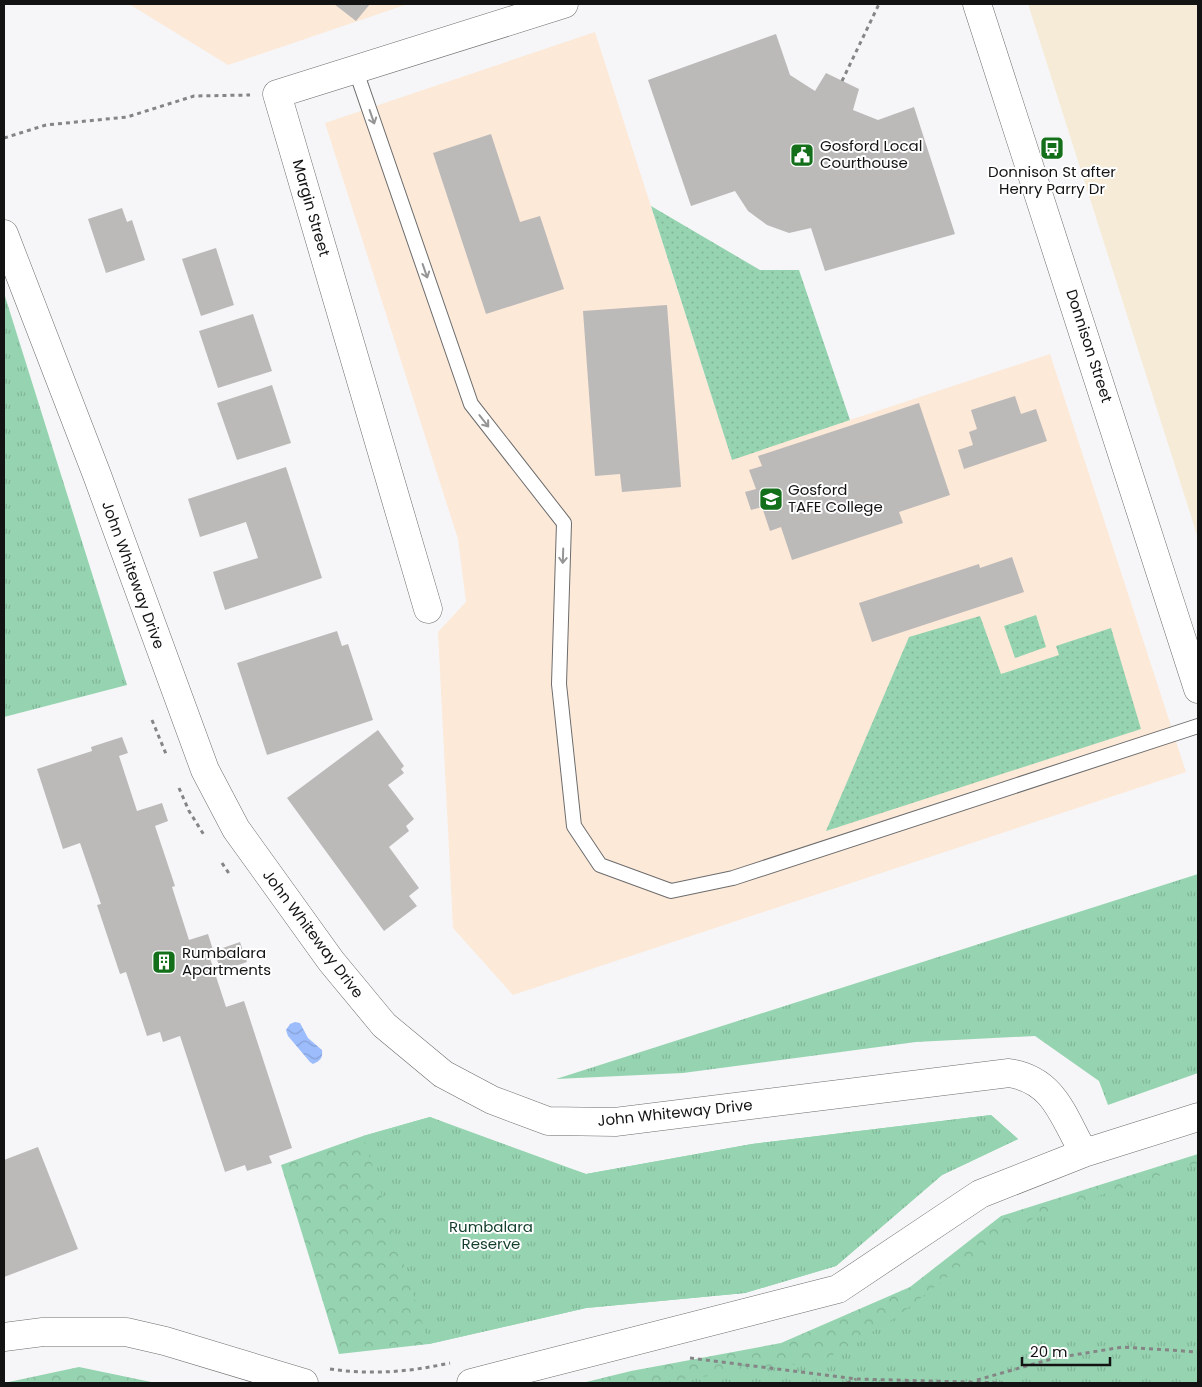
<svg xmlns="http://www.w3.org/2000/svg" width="1202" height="1387" font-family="Poppins,sans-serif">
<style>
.commercial{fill:#f6ebd6}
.education{fill:#fce9d8}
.grass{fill:url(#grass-dots)}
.forest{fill:url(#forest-crowns)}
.park{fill:url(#park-tufts)}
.water{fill:url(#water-waves)}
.building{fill:#bcb9b9}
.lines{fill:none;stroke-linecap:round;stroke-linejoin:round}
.lane-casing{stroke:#6c6c6d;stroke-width:16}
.street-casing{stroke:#6c6c6d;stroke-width:29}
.path{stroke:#858586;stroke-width:3;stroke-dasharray:4 4;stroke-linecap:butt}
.lane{stroke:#fff;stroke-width:14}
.street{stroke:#fff;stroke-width:28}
.oneway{stroke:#959595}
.labels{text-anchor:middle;stroke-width:4;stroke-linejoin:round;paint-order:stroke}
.poi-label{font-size:15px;fill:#131314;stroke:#fff;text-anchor:start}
.street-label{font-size:15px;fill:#131314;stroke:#fff}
.park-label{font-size:15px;fill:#123e2a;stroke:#fff}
</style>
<defs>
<pattern id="grass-dots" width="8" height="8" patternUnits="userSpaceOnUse" patternTransform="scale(1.25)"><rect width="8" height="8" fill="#96d4b1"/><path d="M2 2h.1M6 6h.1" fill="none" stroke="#80b597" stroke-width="1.8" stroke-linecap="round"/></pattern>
<pattern id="forest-crowns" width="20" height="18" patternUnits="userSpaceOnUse" patternTransform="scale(1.25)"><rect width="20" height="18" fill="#96d4b1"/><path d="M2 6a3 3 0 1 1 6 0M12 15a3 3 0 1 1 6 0" fill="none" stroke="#80b597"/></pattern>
<pattern id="park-tufts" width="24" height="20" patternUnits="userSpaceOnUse" patternTransform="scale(1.25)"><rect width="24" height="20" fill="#96d4b1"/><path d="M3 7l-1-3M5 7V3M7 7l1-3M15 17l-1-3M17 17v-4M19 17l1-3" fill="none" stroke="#80b597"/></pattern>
<pattern id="water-waves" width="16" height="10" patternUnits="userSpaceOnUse" patternTransform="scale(1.25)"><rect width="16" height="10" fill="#9cbcfc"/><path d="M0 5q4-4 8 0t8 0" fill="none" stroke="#86a1d7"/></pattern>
</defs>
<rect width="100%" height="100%" fill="#f6f6f8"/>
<path class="commercial" d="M1028 4H1198V538Z"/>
<path class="education" d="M129 4H408L228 65Z
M595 32 732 459 1050 354 1186 772 513 995 453 928 438 632 466 602 458 539 325 123Z"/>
<path class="grass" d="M651 206 760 270H799L850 420 732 460Z
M1036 615 1046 647 1015 658 1004 626Z
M980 616 1001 674 1059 655 1056 646 1111 628 1141 729 826 831 909 637Z"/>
<path class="forest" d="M991 1115 1018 1139 942 1175 836 1266 745 1293 586 1308 429 1344 339 1354 281 1165 363 1136 430 1117 501 1146 586 1174 752 1144Z
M1198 1154V1383H582L631 1371 781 1343 910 1287 1001 1216Z
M79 1367 156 1383H4Z"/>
<path class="park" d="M4 293 127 685 4 717Z
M1198 874V1073L1108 1105 1099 1081 1035 1036 916 1042 683 1073 556 1079Z
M991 1115 1018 1139 942 1175 836 1266 745 1293 586 1308 429 1344 363 1136 430 1117 586 1174 752 1144Z
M1198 1163V1383H656L822 1361 894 1319 984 1248 1037 1216Z"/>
<path class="water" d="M295 1022 300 1023 308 1038 322 1050C323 1058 320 1061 313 1064L310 1062 288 1036 286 1030 290 1024Z"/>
<path class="building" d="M334 4H370L356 21Z
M776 34 790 75 815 91 826 73 859 89 853 110 878 120 914 107 955 234 825 271 811 228 789 233 767 225 748 211 735 191 691 206 648 80Z
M491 134 520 222 540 216 564 289 486 314 433 153Z
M122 208 127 222 132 220 145 260 106 273 88 219Z
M216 248 234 305 201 316 182 259Z
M667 305 681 487 622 492 620 474 595 476 583 311Z
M253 314 272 371 218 388 199 331Z
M272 385 291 443 237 460 217 403Z
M1015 396 1021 414 1036 409 1047 441 964 469 958 450 973 445 969 432 977 429 971 410Z
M919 403 950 495 899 512 903 523 792 560 781 527 770 531 762 507 751 510 745 492 756 489 749 470 762 466 758 456Z
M286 467 322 578 225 610 213 572 258 558 246 522 200 537 188 499Z
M1012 557 1024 592 872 642 859 603 979 564 980 568Z
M337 631 342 646 348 644 373 720 267 755 237 663Z
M378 730 404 766 401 769 404 773 388 785 414 819 406 826 409 831 389 847 419 888 409 896 417 906 384 931 287 798Z
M122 737 128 753 119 756 137 811 162 803 168 821 155 826 175 886 172 887 189 940 208 934 213 950 208 952 226 1007 244 1001 292 1148 269 1156 272 1163 247 1171 245 1165 225 1172 180 1036 163 1042 160 1032 147 1036 126 972 120 974 97 905 101 904 80 843 63 849 37 769 92 751 91 747Z
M240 942 247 962 221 971 214 951Z
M38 1147 78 1249 4 1277V1160Z"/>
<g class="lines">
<g class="lane-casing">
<path id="lane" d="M356 71 471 404 564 523 559 684 574 826 600 865 671 891 733 878 1198 726"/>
</g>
<g class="street-casing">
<path id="street" d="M977 4 1198 689
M4 234 97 475 205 770 236 829 331 961 384 1025 443 1074 492 1100 548 1121 615 1122 1009 1073C1055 1080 1063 1117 1084 1153L980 1194 838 1289 471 1383
M428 609 277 94 564 4
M1084 1153 1198 1117
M4 1337 43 1332H126L165 1341 304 1383"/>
</g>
<path class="path" d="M842 81 879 4
M4 138 46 125 127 117 194 96 250 95
M152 720 166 754
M179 788 189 811 204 835
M222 863 230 875
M690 1358 857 1379 1003 1383
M330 1369C371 1375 409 1372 450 1363
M977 1380 1055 1358 1123 1347 1198 1352
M847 1383 856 1379"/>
<use href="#lane" class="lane"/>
<use href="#street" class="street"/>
</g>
<defs><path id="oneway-shaft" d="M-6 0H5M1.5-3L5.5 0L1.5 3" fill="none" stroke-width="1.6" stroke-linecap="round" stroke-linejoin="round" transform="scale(1.25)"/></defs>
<g class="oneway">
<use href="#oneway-shaft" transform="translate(372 117) rotate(71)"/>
<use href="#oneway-shaft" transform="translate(425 271) rotate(71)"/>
<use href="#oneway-shaft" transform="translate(484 421) rotate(52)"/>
<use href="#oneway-shaft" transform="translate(563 556) rotate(92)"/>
</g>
<defs>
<g id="bus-square" transform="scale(1.25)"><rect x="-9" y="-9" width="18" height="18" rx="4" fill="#146f1b" stroke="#fff"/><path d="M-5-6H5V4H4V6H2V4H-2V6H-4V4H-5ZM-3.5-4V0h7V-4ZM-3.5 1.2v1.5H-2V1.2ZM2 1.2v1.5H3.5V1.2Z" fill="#fff"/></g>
<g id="civic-square" transform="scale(1.25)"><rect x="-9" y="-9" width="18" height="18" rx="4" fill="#146f1b" stroke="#fff"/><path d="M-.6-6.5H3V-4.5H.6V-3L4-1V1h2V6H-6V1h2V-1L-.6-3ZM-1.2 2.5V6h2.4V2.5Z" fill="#fff"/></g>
<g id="university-square" transform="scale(1.25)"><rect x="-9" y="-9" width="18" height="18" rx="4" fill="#146f1b" stroke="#fff"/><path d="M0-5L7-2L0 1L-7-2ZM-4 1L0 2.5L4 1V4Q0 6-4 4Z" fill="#fff"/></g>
<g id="building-square" transform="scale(1.25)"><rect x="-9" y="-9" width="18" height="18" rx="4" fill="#146f1b" stroke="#fff"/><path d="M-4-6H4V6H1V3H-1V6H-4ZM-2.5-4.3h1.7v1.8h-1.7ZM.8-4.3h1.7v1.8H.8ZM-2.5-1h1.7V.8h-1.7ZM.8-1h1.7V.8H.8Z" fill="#fff"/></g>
</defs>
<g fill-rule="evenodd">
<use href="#bus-square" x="1052" y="148"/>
<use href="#civic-square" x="802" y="155"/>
<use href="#university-square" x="771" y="499"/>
<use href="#building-square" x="164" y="962"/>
</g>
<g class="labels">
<g class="poi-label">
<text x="820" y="151">Gosford Local<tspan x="820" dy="17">Courthouse</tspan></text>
<text x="1052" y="177" text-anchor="middle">Donnison St after<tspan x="1052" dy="17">Henry Parry Dr</tspan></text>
<text x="788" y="495">Gosford<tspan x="788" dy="17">TAFE College</tspan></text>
<text x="182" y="958">Rumbalara<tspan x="182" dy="17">Apartments</tspan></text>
</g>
<g class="street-label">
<text transform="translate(311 208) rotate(74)" y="5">Margin Street</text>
<text transform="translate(1089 346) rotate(72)" y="5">Donnison Street</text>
<text transform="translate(133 575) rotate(70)" y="5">John Whiteway Drive</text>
<text transform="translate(313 934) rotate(53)" y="5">John Whiteway Drive</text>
<text transform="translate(675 1113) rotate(-6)" y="5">John Whiteway Drive</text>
</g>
<g class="park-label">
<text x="491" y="1232">Rumbalara<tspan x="491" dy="17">Reserve</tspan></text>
</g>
</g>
<rect width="1202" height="1387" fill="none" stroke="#131314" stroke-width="10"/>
<path d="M1022 1357v8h88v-8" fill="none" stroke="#131314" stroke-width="2.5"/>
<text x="1030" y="1357" font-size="15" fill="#131314" stroke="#ffffff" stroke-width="4" paint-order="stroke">20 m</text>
</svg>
